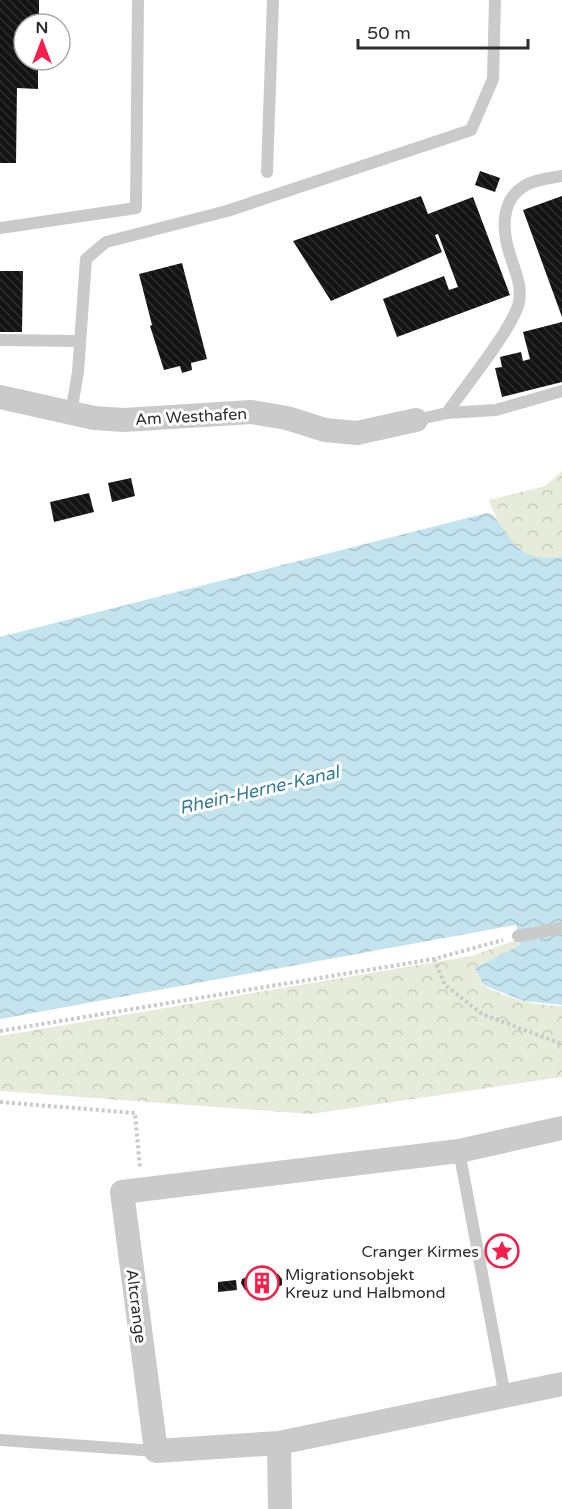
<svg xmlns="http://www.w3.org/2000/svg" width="562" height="1509" font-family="'Varela Round',sans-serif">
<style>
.forest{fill:url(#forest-crowns)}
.water{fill:url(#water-waves)}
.building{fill:url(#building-back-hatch)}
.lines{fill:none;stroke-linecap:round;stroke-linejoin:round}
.path{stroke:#cacaca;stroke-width:4;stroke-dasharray:3 3;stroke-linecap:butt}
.lane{stroke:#cacaca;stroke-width:12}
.street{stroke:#cacaca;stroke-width:24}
.labels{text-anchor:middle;stroke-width:6;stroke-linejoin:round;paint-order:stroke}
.street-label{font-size:16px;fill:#2d2d2d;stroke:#fff}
.poi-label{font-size:16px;fill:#2d2d2d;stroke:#fff;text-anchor:end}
.water-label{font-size:18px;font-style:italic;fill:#347d97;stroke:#fff}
</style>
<defs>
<pattern id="forest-crowns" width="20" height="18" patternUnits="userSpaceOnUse" patternTransform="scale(1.5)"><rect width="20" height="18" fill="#e6ecd9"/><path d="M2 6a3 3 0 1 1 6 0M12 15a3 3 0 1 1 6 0" fill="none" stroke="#c6cbbb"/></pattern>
<pattern id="water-waves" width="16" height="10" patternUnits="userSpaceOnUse" patternTransform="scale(1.5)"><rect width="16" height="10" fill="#c3e3ee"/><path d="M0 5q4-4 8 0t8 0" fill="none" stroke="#a8c3cc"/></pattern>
<pattern id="building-back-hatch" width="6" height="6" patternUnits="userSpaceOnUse" patternTransform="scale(1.5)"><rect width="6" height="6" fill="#141414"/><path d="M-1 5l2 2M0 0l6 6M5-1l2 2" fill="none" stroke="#2e2e2e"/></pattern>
</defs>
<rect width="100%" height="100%" fill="#fff"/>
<path class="forest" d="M562 471V557C552 558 539 560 529 557 514 551 493 515 489 500L545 486Z
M519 939 520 945 475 968 482 985C508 998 533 1006 562 1006V1077L311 1114 0 1091V1036L471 956Z"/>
<path class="water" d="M487 513 493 515C518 547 518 561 562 557V1005L524 1001 483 985 475 968 520 945 516 925 0 1019V637Z"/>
<path class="building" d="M0 0H39V24H24V60H38V89L17 88 16 163H0Z
M480 171 500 178 495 192 475 185Z
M421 196 428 214 473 197 510 295 397 337 383 299 444 276 449 290 458 287 438 234 435 235 442 252 331 301 293 241Z
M562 196V317L523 210Z
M182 263 207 359 191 363 192 370 182 373 180 366 164 370 150 326 152 325 139 274Z
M0 271H23L22 332H0Z
M562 322V382L502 397 495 368 502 367 500 357 521 352 523 361 530 359 523 332Z
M131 478 135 496 112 502 108 483Z
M89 493 94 512 54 522 50 502Z
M259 1271 278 1274 282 1279V1285L266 1293 245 1290 241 1283 242 1279Z
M236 1280 237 1290 218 1292V1282Z"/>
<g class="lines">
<path class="path" d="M434 959 445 985 482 1014 562 1044
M0 1031 434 959 503 940
M0 1102 135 1113 140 1168"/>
<path class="lane" d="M267 172 273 0
M0 228 136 208 138 0
M0 340 78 341
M71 413 78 372 86 259 106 242 227 211 471 130 493 79 495 0
M447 413C463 389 514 327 519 302 522 286 516 274 511 258 502 232 499 200 526 185 536 179 551 178 562 176
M416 420 447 413 496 410 562 391
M518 936 562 928
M459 1151 505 1396
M0 1440 156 1451"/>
<path class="street" d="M0 397 94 418 124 420 251 412 287 418 325 430 357 433 416 420
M562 1128 459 1151 122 1192 156 1451 279 1443 562 1384
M279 1443 280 1509"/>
</g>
<defs>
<g id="sight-ring" transform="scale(1.725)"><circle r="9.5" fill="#fff" stroke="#f61e4a" stroke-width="1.5"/><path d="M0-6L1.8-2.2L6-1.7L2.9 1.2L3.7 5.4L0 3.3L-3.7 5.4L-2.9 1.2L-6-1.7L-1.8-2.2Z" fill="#f61e4a"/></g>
<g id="building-ring" transform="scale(1.725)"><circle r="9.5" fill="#fff" stroke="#f61e4a" stroke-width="1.5"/><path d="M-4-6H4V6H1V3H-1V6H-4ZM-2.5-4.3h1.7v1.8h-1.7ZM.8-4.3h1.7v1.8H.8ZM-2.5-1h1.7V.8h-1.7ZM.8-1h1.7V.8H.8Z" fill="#f61e4a"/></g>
</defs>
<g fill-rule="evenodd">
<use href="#sight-ring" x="502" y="1251"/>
<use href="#building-ring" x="262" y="1283"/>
</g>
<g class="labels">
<g class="street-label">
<text transform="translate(191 416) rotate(-3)" y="6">Am Westhafen</text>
<text transform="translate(137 1306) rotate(83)" y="6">Altcrange</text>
</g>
<g class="poi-label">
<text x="479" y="1257">Cranger Kirmes</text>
<text x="285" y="1280" text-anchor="start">Migrationsobjekt<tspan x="285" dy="18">Kreuz und Halbmond</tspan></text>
</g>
<g class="water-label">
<text transform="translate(259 790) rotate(-13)" y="6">Rhein-Herne-Kanal</text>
</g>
</g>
<g transform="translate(42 42)"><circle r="28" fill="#ffffff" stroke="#ababab" stroke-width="1.5"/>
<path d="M0-4.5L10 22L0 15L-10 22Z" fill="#f61e4a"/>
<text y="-9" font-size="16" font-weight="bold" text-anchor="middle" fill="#2d2d2d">N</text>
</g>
<path d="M358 39v9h170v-9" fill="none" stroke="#2d2d2d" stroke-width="3"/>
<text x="367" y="39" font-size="18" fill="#2d2d2d" stroke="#ffffff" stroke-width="4.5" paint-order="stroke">50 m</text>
</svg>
